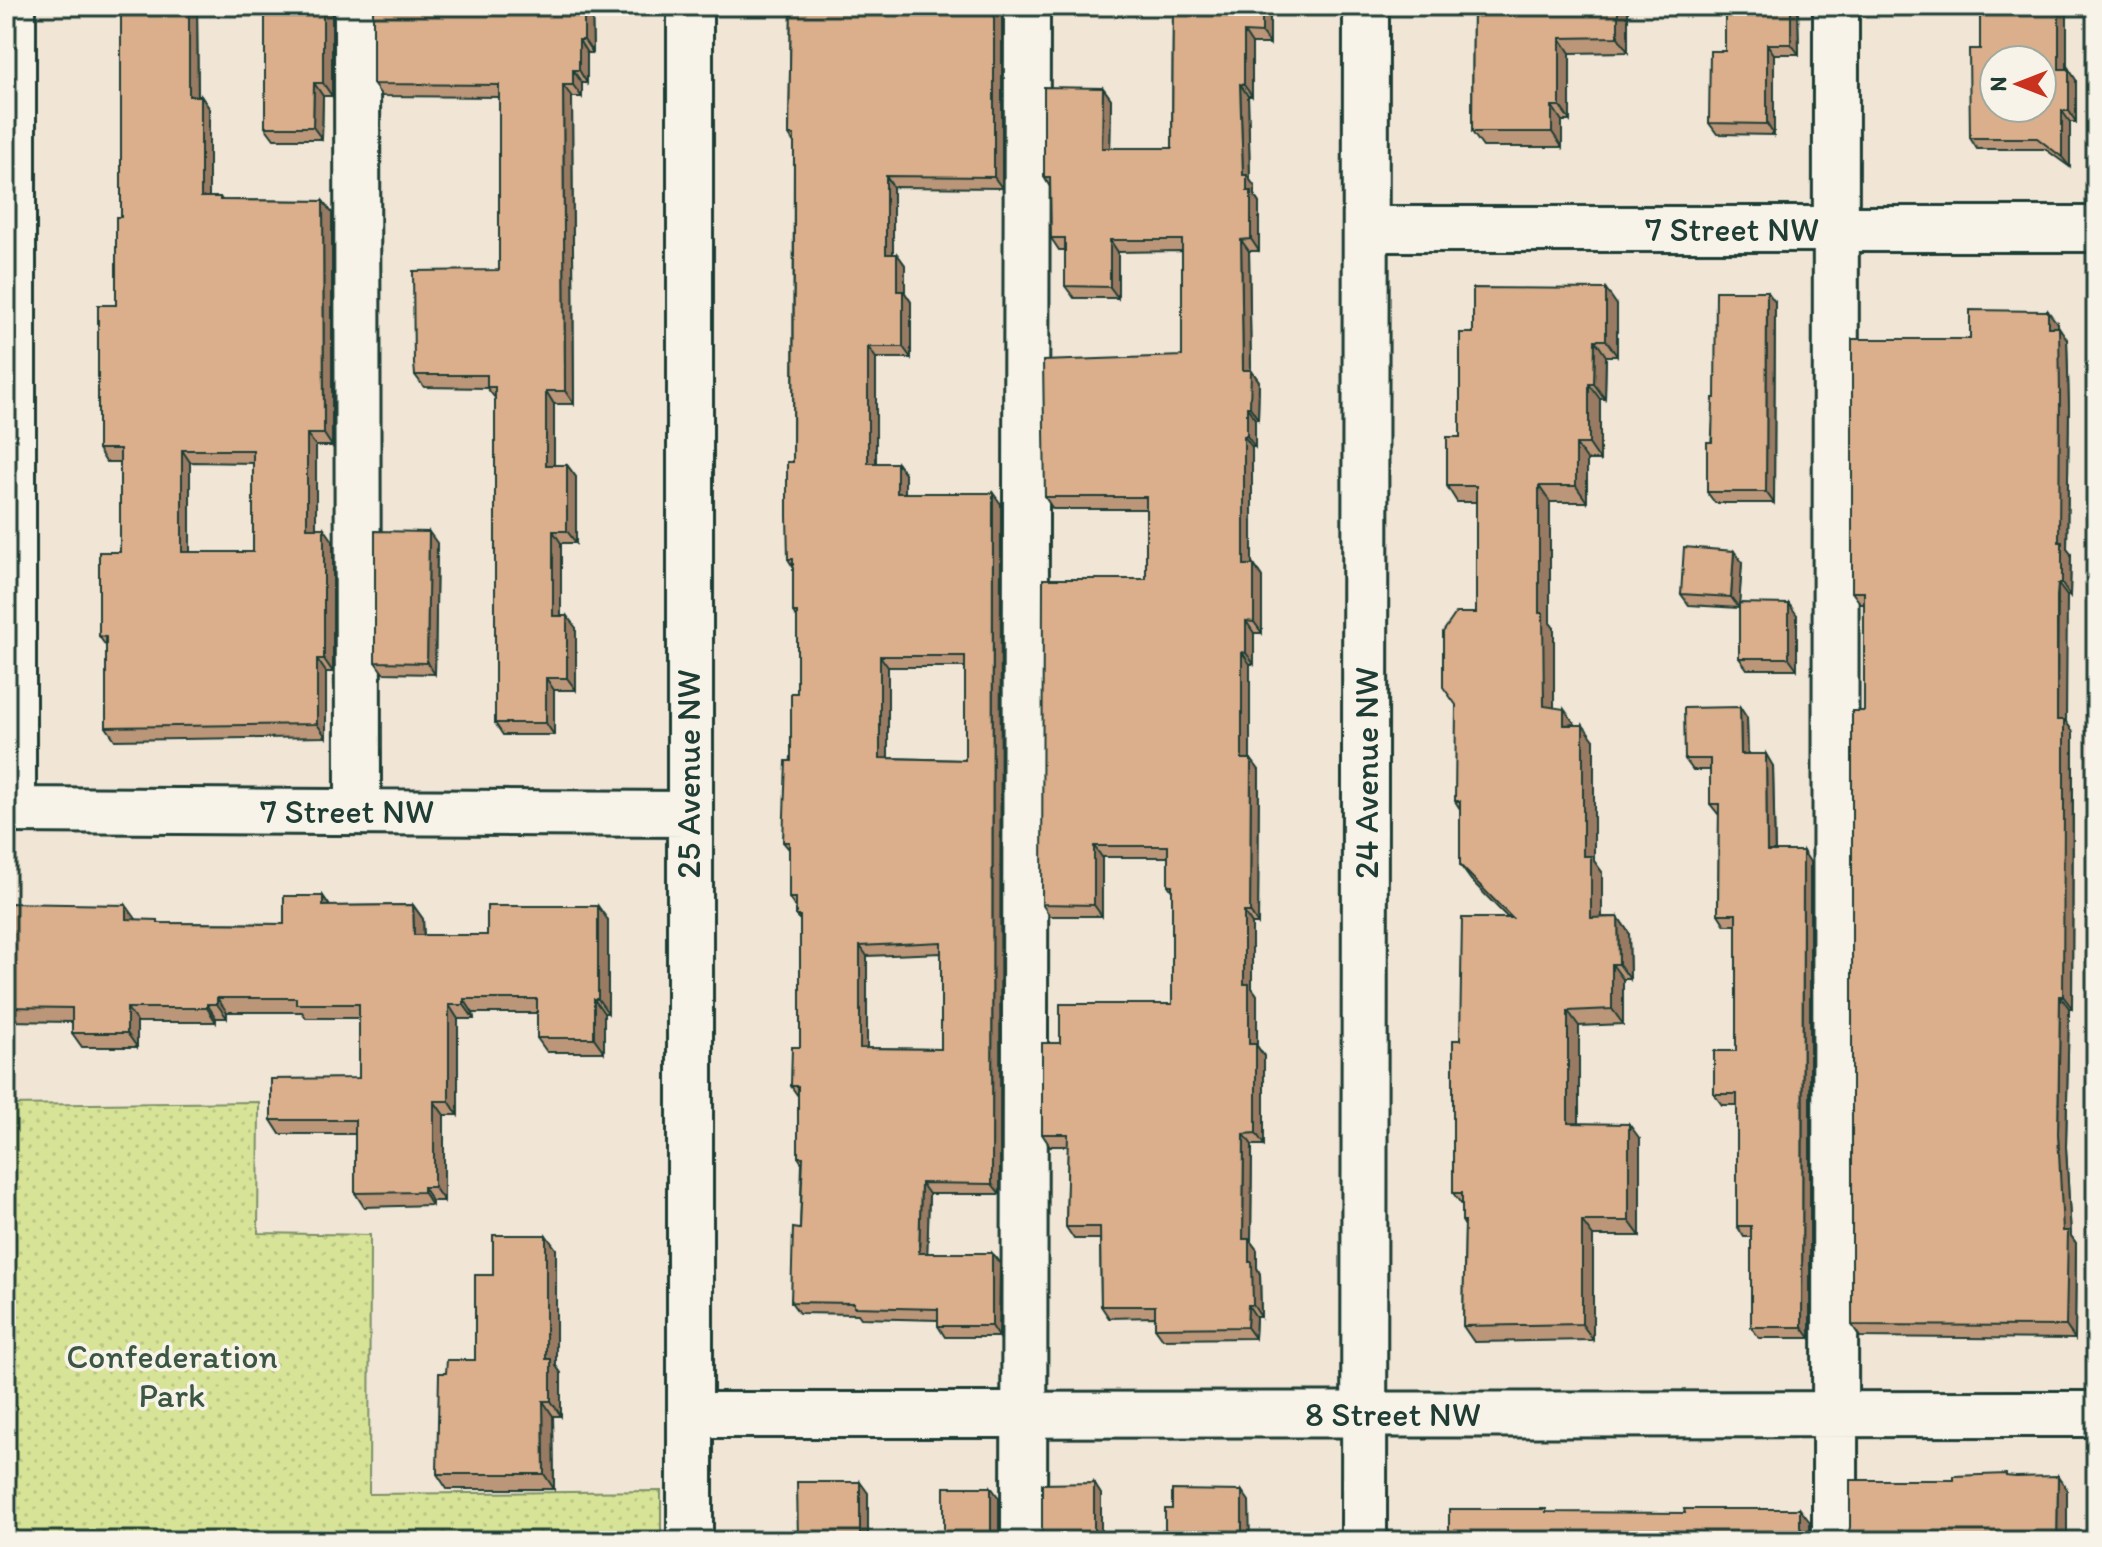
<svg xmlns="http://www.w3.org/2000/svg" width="2102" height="1547" font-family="Itim,sans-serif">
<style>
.grass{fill:url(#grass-dots);stroke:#7b9066;stroke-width:2}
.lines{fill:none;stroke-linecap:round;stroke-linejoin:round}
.minor-casing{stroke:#1f3d34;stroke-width:50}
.minor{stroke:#f7f3e8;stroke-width:44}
.wall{fill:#bc9678;stroke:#1f3d34;stroke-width:2;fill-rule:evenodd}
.shaded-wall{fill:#997a62;stroke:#1f3d34;stroke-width:2}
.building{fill:#dbae8c;stroke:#1f3d34;stroke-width:2;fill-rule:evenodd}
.labels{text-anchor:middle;stroke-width:7;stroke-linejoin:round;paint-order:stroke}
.street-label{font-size:34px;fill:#1f3d34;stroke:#f7f3e8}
.park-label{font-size:34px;fill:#3b5643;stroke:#f7f3e8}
</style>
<defs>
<pattern id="grass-dots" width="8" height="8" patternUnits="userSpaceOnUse" patternTransform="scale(2)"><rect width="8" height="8" fill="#d7e497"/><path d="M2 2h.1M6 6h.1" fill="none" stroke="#b8c483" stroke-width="1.8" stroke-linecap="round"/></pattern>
</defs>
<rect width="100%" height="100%" fill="#f1e5d6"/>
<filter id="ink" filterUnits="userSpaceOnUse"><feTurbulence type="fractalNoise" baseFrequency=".0125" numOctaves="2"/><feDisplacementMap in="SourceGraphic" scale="16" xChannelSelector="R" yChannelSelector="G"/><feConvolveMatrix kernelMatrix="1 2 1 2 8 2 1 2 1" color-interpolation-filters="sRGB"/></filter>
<g filter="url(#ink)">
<path class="grass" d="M259 1102 258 1233 370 1235 369 1494 661 1491V1541H6V1105Z"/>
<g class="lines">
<g class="minor-casing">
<path id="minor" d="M357 6 358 811
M1367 229H2096
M6 810 688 814
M13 810V6
M690 1415 2096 1414
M690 1541V6
M1024 1541 1027 6
M1364 1541 1366 6
M1835 1541 1836 6"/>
</g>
<use href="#minor" class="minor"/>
</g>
<path class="wall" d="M121 6H197L198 96H201L209 108V197H220L222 200 323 201 332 213V446H316V528L333 541V672H326V737L115 740 106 727V646L99 636 120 552V462H106L98 449 116 305 121 217ZM190 462 253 463V552H190Z
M332 6V96H323L322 139H274L265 127Z
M373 6H592L593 53H587V83H582V97H572L574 404H554V465H567L576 477V543H561V616L576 628V690H554V735H503L495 723V398L487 388 424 387 415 375 499 270V97L382 96 373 84Z
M791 6H1002V188L893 187V254H897L905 265V293L911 302V358H876V463H897L905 474V493L1001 504 1000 1194H929L927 1253H992L1000 1264 999 1337H945L938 1326V1320L861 1318 858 1314 799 1313 791 1302 800 1229 802 1163 798 1157V1096L791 1086 800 1047V920L796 916V909L789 898V849L783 842 797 693V618L793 612V567L788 559 793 462 794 143 789 135ZM888 667H965V760L888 758ZM941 953V1049L867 1048V956Z
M1173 6H1270V44H1252V96H1248L1250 180 1255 187V197L1259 203V251H1249L1251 370 1259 381 1258 419H1255V447H1252V565H1254L1262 577V633H1254V664H1250V759L1259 770 1258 924H1252V988L1257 995V1046L1264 1056V1145H1252L1251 1242 1257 1250V1268L1260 1274 1261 1317H1256L1255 1338 1163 1339 1155 1328V1317L1109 1318 1101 1306 1100 1239H1074L1066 1227 1068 1146H1050L1042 1134 1060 1043 1172 1004V891L1168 885V857H1102V916H1050L1042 904 1146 579V509H1053L1045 497 1182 356V251L1118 252V298H1074L1065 286V250H1059L1051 238 1050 187 1044 177 1103 88 1111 99 1110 148H1172Z
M1473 6H1628V52L1570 53V121H1562V147H1483L1472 132Z
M1737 6H1812L1811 11H1798L1799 54H1774V135L1717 134 1709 123 1725 51 1737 10Z
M1858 6H1915V10H1861Z
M2067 6V69L2076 80V122H2070V167L2045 149H1977L1970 138 1980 49Z
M1775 302 1774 503H1715L1707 492 1715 398Z
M1617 305V356H1606L1605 399H1600V460H1587V502H1550V623L1554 628V708L1594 740V861L1602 872V917H1618L1629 933 1630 979H1623V1024L1579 1026V1124L1640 1139V1236H1593V1340L1474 1342 1463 1326 1465 1226 1462 1221V1205L1453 1193 1460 1040 1508 918 1471 880 1460 865V809L1455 801 1476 613V502H1457L1447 486 1460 437 1473 333Z
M2057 323V327L2067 339 2069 407 2067 549 2071 554 2070 596H2067L2066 608V722L2073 732V818L2072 1008H2069L2066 1147 2071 1236 2076 1243 2075 1339 1860 1337 1852 1325 1864 711V604H1861L1852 592Z
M437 543 435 674 383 673 375 662Z
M1742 562 1739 603 1797 615V669H1747L1739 658V608L1689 605 1681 594Z
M1747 718 1748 754 1773 766 1775 851 1810 862V1338H1759L1751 1327V1237H1744L1737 1226V1105H1722L1714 1094 1736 1051V925H1725L1718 914 1719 815 1710 804V770H1693L1685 759Z
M323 896 330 906 413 905 423 919 424 935H487L608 920V1013H604V1052H547L537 1038V1013H473L474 1019H458V1115H444V1201H432V1205L364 1207 355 1193V1134H280L271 1120 359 1078V1018H306L302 1012H227V1018H216V1022H137V1047H82L72 1033V1022L6 1021V903L161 923 284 924Z
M556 1249V1366L561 1373V1416H553L554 1489H447L437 1474 446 1373 475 1360 493 1275Z"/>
<path class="shaded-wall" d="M189 6H197L198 108 189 96Z
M323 6H332V96L323 83Z
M584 6H592L593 53 584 40Z
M994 6H1002V188L994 177Z
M1262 6H1270V44L1262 33Z
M1618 6H1628V52L1618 37Z
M1791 6H1795L1798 11 1799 54 1791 44Z
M2059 6H2067V80L2059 69Z
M1244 32 1252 44V96L1244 85Z
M1560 38 1570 53V121L1560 106Z
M579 40 587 53V83L579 70Z
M1767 44 1774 54V135L1767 124Z
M2069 69 2076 80V122L2069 111Z
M573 70 582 83V97L573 85Z
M314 83 323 96 322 139 313 127Z
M1240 84 1248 96 1250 180 1255 187V197L1259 203V251L1251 239 1247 191 1243 175Z
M563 85 572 97 574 404 565 391Z
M1103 88 1111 99 1110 160 1102 148Z
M201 96 209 108V210L201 197Z
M1552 106 1562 121V147L1552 132Z
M2062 111 2070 122V167L2062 157Z
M886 176 893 187V265L886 254Z
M323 201 332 213V446L324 434Z
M1110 240 1118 252V298L1110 287Z
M1241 240 1249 251 1251 371V370L1259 381 1258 419 1250 407 1243 370Z
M897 254 905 265V293L911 302V358L903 347 897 291Z
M1606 289 1617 305V356L1606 340Z
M1767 291 1775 302 1774 503 1766 492Z
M2048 311 2057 323V339L2048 327Z
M2059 327 2067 339 2069 407 2067 549 2071 554 2070 596 2062 584 2059 542Z
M1595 340 1606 356 1605 399 1594 384Z
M868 347 876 358V474L868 463Z
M1589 384 1600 399V460L1589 444Z
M546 391 554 404V477L546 465Z
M1247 407 1255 419V447L1247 436Z
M307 434 316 446V541L307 528Z
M1244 436 1252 447V577L1244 565Z
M1576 444 1587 460V502L1576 486Z
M182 450 190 462V564L182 552Z
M897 463 905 474V504L897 493Z
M567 465 576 477V543L567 531Z
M1539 486 1550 502V623L1554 628V722L1544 706 1539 613Z
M993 493 1001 504 1000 1194 992 1184Z
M324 528 333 541V672L324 659Z
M553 531 561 543V628L553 616Z
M429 532 437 543 435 674 427 663Z
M1734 551 1742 562 1739 608 1731 597Z
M1254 565 1262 577V633L1254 622Z
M2058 584 2067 596 2066 722 2073 732 2072 1008 2063 996 2057 720Z
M1789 604 1797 615V669L1789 658Z
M567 616 576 628V690L567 678Z
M1246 621 1254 633V664L1246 653Z
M1242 652 1250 664V770L1242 759Z
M880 656 888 667V769L880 758Z
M317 659 326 672V737L317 724Z
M546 678 554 690V735L546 723Z
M1740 707 1747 718 1748 766 1741 754Z
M1564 709 1575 724 1564 725Z
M1583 725 1594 740V861L1602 872V933L1591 918 1583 856Z
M1766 754 1773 766 1775 862 1767 851Z
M1251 759 1259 770 1258 924 1250 912Z
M1094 846 1102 857V916L1094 905Z
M1803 851 1810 862V1338L1802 1327Z
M323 896 332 910 323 906Z
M126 905 136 919V933L126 919Z
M413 905 423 919 424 949 414 935Z
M598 906 608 920V1013L598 999Z
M1244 912 1252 924V988L1257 995V1046L1264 1056V1145L1256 1133 1244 984Z
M1618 917 1629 933 1630 979 1619 964Z
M860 946 867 956V1059L860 1048Z
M1612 964 1623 979V1024L1612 1009Z
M2060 996 2069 1008 2066 1147 2071 1236 2076 1243 2075 1339 2066 1326 2058 1134Z
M217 998 227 1012V1018L217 1004Z
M464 999 473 1013 474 1019 464 1005Z
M594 999 604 1013V1052L594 1038Z
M207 1004 216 1018V1022L207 1008Z
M449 1005 458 1019V1115L449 1101Z
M127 1008 137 1022V1047L127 1033Z
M1568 1011 1579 1026V1139L1568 1123Z
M434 1101 444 1115V1201L434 1187Z
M1629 1124 1640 1139V1236L1629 1221Z
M1244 1134 1252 1145 1251 1242 1257 1250V1268L1260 1274 1261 1317 1253 1305 1249 1262 1243 1239Z
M921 1183 929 1194 927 1264 919 1253Z
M423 1187 432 1201V1205L423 1192Z
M1582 1221 1593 1236V1340L1582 1324Z
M546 1235 556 1249V1366L561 1373V1416L551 1401 546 1359Z
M992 1253 1000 1264 999 1337 992 1326Z
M1248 1305 1256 1317 1255 1338 1247 1327Z
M543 1401 553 1416 554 1489 544 1474Z
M2058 1476 2067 1489V1541H2057Z
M860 1482 868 1493V1541L860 1536Z
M1094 1483 1101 1494V1541L1094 1533Z
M991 1487 999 1498V1541H994L991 1530Z
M1242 1491 1249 1501 1250 1541H1245L1242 1535Z
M1800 1509 1810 1522V1541H1805L1800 1527Z"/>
<path class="building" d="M121 6H189V96H201V197H220V200L323 201 324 434H307V528H324V659H317V724L106 727V637L99 636V552H120V449H98V305H116V217H121ZM182 450H253V552H182Z
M265 6H323V83H314L313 127H265Z
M373 6H584V40H579V70H573V85H563L565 391H546V465H567V531H553V616H567V678H546V723H495V387H487V375H415L414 364 413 271 499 270V85L373 84Z
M791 6H994V177L886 176V254H897V291H903V347H868V463H897V493H993L992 1184 921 1183 919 1253H992V1326H938V1309L854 1307V1303L791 1302 793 1228 800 1229 803 1157H798V1086H791L792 1047H800V916H796V898H789V842H783L786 761H791V693H797V612H793V559H788L787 516V462H793L794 254V135H789ZM880 656H965V760L880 758ZM941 942V1049L860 1048V946Z
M1173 6H1262V33L1244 32V85L1240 84 1243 175H1247V191H1251V239L1241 240 1243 370H1251L1250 407H1247V436H1244V565H1254V622L1246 621V653L1242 652V759H1251L1250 912H1244V984H1249V1044H1256V1133L1244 1134 1243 1239H1249V1262H1252L1253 1305H1248L1247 1327 1155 1328V1306H1101L1100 1227H1066L1068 1134H1042V1043H1060V1004H1172V885H1168V846H1094V905L1042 904 1043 579H1146V497H1045L1043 361 1182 356V240H1110V287L1065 286V238H1051L1050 177H1044V87L1103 88 1102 148H1172Z
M1473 6H1618V37L1560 38V106H1552V132H1472Z
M1737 6H1791V44H1767V124L1709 123 1710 51H1725V10H1737Z
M1980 6H2059V69H2069V111H2062V157L2037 138H1970L1969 49H1980ZM1994 60H2042V108H1994Z
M1473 288 1606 289V340H1595L1594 384H1589V444H1576V486H1539V613H1543L1544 706 1564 709V725H1583V856H1591V918L1618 917 1619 964H1612V1009L1568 1011V1123L1629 1124V1221H1582V1324L1463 1326 1465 1221H1462V1193H1453V1040H1460L1462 918H1512L1460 865V801H1455L1456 705 1443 687V632L1456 613H1476V486H1447V437H1460V333H1473Z
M1716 291H1767L1766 492H1707V442H1712L1713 398H1715Z
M1970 310 2048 311V327H2059L2060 395 2059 542H2062V584H2058L2057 596V720H2064V806L2063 996H2060L2058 1134 2063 1231H2068L2066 1326 1852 1325V711H1864V592H1852V339H1970Z
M375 531 429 532 427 663 375 662Z
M1684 547 1734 551 1731 597 1681 594Z
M1739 603 1789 604V658H1739Z
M1740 707 1741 754H1766L1767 851H1803L1802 1327H1751V1226H1737V1094H1714V1051H1736V914H1718L1719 804H1710V759H1685L1684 708Z
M284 896H323V906L413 905 414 935H487V906H598V999H594V1038H537V999H464V1005H449V1101H434V1187H423V1192L355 1193V1120H271V1079L359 1078V1004H296V998H217V1004H207V1008H127V1033H72V1008L6 1007V903L126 905V919L158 920V923L284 924Z
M493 1235H546V1359H551V1401H543L544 1474H437L439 1373H446L447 1360H475V1275H493Z
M2006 1474V1476L2016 1477 2058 1476 2057 1541H1846L1847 1539 1850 1527V1480H1954V1476Z
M797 1482H860V1536L905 1537V1541H798Z
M1094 1483V1533H1165V1509H1172V1490L1242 1491V1535H1245V1541H1039L1042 1530V1484Z
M944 1487H991V1530L994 1541H944Z
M1449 1509H1546V1512L1685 1513 1684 1509H1800V1527L1805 1541H1449Z"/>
</g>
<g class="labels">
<g class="street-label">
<text x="1732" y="241">7 Street NW</text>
<text transform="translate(1366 773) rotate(-90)" y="12">24 Avenue NW</text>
<text transform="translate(688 774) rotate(-90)" y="12">25 Avenue NW</text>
<text x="347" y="823">7 Street NW</text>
<text x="1393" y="1426">8 Street NW</text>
</g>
<g class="park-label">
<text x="172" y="1368">Confederation<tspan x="172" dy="39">Park</tspan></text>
</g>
</g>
<rect width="2102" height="1547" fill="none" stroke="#f7f3e8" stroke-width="32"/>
<rect x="16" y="16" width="2070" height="1515" fill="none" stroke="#1f3d34" stroke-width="3" filter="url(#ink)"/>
<g transform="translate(2018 84) rotate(270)"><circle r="38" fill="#f7f3e8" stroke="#a1aaa0" stroke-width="2"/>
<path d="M0-6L14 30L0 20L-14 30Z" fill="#c8321e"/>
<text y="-12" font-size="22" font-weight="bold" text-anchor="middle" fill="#1f3d34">N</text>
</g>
</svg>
